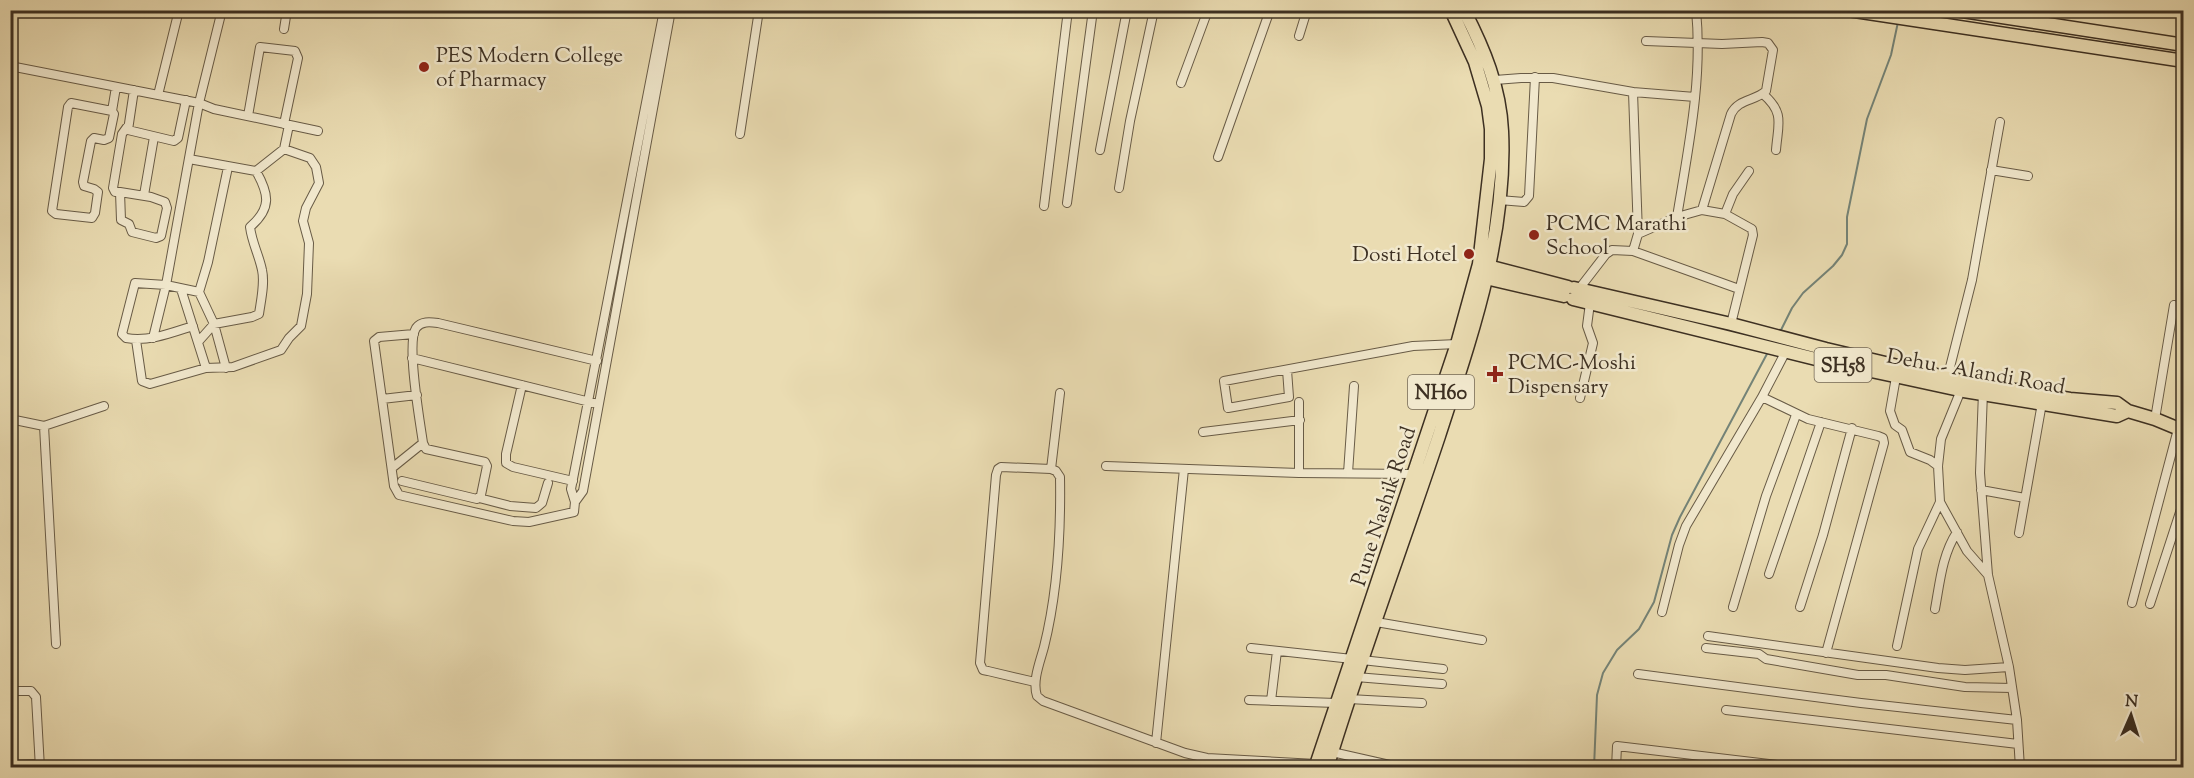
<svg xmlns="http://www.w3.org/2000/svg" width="2194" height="778" font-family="'Sorts Mill Goudy',serif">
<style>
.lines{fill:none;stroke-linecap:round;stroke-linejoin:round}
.stream{stroke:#748377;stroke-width:2}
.minor-casing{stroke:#685b46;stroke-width:10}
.primary-casing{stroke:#3d3022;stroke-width:15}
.trunk-casing{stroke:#3d3022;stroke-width:15}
.minor{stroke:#f1e8cd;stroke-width:8}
.primary{stroke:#eadcb2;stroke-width:12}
.trunk{stroke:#eadcb2;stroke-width:12}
.poi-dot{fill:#8f2418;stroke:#f1e8cd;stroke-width:2}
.labels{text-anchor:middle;stroke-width:5;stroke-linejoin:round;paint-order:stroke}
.shield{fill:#f1e8cd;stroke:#736755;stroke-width:1.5}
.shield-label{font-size:20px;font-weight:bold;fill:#3d3022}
.poi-label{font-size:21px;fill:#3d3022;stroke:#f1e8cd;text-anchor:start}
.street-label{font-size:21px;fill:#3d3022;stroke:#f1e8cd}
</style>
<rect width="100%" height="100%" fill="#eadcb2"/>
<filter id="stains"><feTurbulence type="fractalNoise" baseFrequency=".00333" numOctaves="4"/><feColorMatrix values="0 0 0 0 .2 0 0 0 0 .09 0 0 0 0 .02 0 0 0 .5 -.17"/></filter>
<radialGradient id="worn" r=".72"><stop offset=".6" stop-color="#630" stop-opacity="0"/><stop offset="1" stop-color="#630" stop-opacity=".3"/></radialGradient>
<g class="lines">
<path class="stream" d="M1780 332 1792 308 1803 293 1833 266 1842 255 1847 244V217L1867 119 1891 55 1898 22
M1594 768 1597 695 1603 673 1617 650 1639 629 1654 602 1672 535 1680 517 1768 352"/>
<g class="minor-casing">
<path id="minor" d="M338 11V10
M284 29 287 10
M1299 36 1307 10
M1646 41 1722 44 1762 42 1768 43 1773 50 1766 91C1755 101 1738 99 1731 114L1702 210
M10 66 199 103 214 109 318 131
M1495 80 1521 78H1553L1633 92 1638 234 1633 251 1612 250 1606 254 1579 289
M1181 83 1208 10
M134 90 128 130 174 141 178 138 186 100
M1633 92 1695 97
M1763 94C1785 113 1778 124 1776 150
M158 95 179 10
M71 103 112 111 114 114 109 138 104 140 94 138 91 141 83 182 84 186 94 189 98 192 95 213 92 218 56 214 52 211 68 107Z
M112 111 116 87
M248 116 260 47 295 51 298 58 284 124
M740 134 759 10
M1100 150 1127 10
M1218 157 1270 10
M189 159 256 171 284 149 289 125
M1991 170 2028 176
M1119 188 1130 121 1154 10
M120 192 151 197 165 202 167 208 161 236 156 238 132 232 129 224 121 220Z
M120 192H115L113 188 122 134 127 127
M144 195 154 137
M1499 200 1524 202 1529 196 1535 77
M1067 203 1093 10
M1044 206 1068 10
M1725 214 1752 229 1753 235 1731 324
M1677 217 1702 210 1725 214 1733 194 1749 171
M1638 234 1677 217C1688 149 1703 79 1696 10
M1633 251 1739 289
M181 289 206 368
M199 292 214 324 226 368
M193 326C171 333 149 342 126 338L122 334 135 283 166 285 199 292 208 262 228 167
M414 334 379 337 374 341 394 486 399 495 513 521 529 522 574 512 575 502 571 489 664 10
M153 338 166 285 199 103 222 10
M136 340 142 381 150 384 206 368 233 367 281 350 289 338 301 326 307 294 309 243 303 221 306 208 319 183 316 167 310 158 284 149
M198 342 214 324 252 317 259 314C261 300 265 283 262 270 259 255 252 243 250 227 272 208 269 194 256 171
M412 358 594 403
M1287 370 1289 397 1228 408 1224 381 1413 346 1457 344
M1896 377 1890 411 1895 425 1902 430 1910 452 1930 460 1938 466
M1947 379 1972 280 2000 122
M522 385 506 454V463L513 467 573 481
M1961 390 1941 439 1938 466 1940 502 1967 551 1988 575
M1983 392 1980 473 1988 575 2009 667 2017 720 2020 768
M1762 397 1786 351
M1580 398 1593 343 1587 326 1590 303
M382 399 417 395
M10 419 44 426 104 406
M2155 419 2174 305
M44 426 56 644
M1203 432 1300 420
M1106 466 1299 473 1414 474
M392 468 423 443
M1051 469 1060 393
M1299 473V402
M1348 473 1354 386
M402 481 477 499 481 495 487 466 485 462 426 449 423 443C420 422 406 343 416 328 421 321 430 322 438 323L597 361
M1981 490 2025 498
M479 498 510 506 536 508 542 503 548 483
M575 502 583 491 671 10
M2019 533 2042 403
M1769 574 1821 422
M2132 603 2178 429
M2150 604 2184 500
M1733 607 1766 496 1796 415
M1800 607 1823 535 1852 428
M1935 609C1940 582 1942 555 1957 532
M1662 612 1679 545 1686 526 1762 397 1808 419 1878 436 1883 438 1884 443 1826 653
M1376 622 1482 640
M1708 636 1938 668 1965 670 2009 667
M1897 646 1918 549 1940 502
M1251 648 1352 659
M1706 648 1759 654 1766 659 1858 675H1886L1965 687 2012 688
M1362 660 1443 669
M1638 674 1861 703 2017 720
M1356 677 1442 684
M1035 682 988 671 983 670 980 663 996 475 998 469 1001 467 1051 469 1056 471 1060 477C1061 535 1058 591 1044 647 1040 662 1032 681 1037 696L1043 701 1185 753 1207 758 1316 764
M10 691H31L36 697 40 768
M1349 699 1422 703
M1249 700 1336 703
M1271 701 1277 651
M1726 710 2018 744
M1156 743 1184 469
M1332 752 1403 768
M10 765 40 764
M1616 768 1617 746 1802 768"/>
</g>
<g class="primary-casing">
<path id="primary" d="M1848 10 2184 61
M1956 10 2184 45
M1480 264 1568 287
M1477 276 1564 296
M1574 288 1731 324 1826 349 1966 382 2070 399 2117 403 2128 411 2155 419 2184 431
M1573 299 1824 361 1904 378 1964 391 2117 416 2128 411"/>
</g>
<g class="trunk-casing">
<path id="trunk" d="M1315 768 1457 344 1479 264 1491 159V129L1488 106 1475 62 1451 10
M1327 768C1361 656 1402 547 1439 436 1471 337 1507 236 1502 131 1500 87 1484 49 1464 10"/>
</g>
<use href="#minor" class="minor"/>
<use href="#primary" class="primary"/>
<use href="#trunk" class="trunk"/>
</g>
<g class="poi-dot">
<circle cx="424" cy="67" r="6"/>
<circle cx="1534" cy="235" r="6"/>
<circle cx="1469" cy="254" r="6"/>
<path d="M1492 365h6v6h6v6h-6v6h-6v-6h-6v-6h6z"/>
</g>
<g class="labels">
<g class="shield">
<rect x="1814.5" y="348" width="57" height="34" rx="4.5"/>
<rect x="1408" y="375" width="66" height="34" rx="4.5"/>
</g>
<g class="shield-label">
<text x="1843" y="372">SH58</text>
<text x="1441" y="399">NH60</text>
</g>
<g class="poi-label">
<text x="436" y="62">PES Modern College<tspan x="436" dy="24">of Pharmacy</tspan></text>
<text x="1546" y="230">PCMC Marathi<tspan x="1546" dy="24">School</tspan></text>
<text x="1457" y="261" text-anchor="end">Dosti Hotel</text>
<text x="1508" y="369">PCMC-Moshi<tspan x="1508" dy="24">Dispensary</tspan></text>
</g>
<g class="street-label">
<text transform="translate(1976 371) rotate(10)" y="7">Dehu - Alandi Road</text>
<text transform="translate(1383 506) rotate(-72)" y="7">Pune Nashik Road</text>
</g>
</g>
<rect width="2194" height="778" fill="none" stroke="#eadcb2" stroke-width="36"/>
<rect x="12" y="12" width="2170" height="754" fill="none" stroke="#3d3022" stroke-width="3"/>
<rect x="18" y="18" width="2158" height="742" fill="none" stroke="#3d3022" stroke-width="1.5"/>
<g transform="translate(2131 715) rotate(3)" stroke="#f1e8cd" stroke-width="4.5" paint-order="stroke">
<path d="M0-4.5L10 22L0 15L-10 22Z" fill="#3d3022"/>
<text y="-9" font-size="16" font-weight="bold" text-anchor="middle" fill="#3d3022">N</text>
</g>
<rect width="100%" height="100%" filter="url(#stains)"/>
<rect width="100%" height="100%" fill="url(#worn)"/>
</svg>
